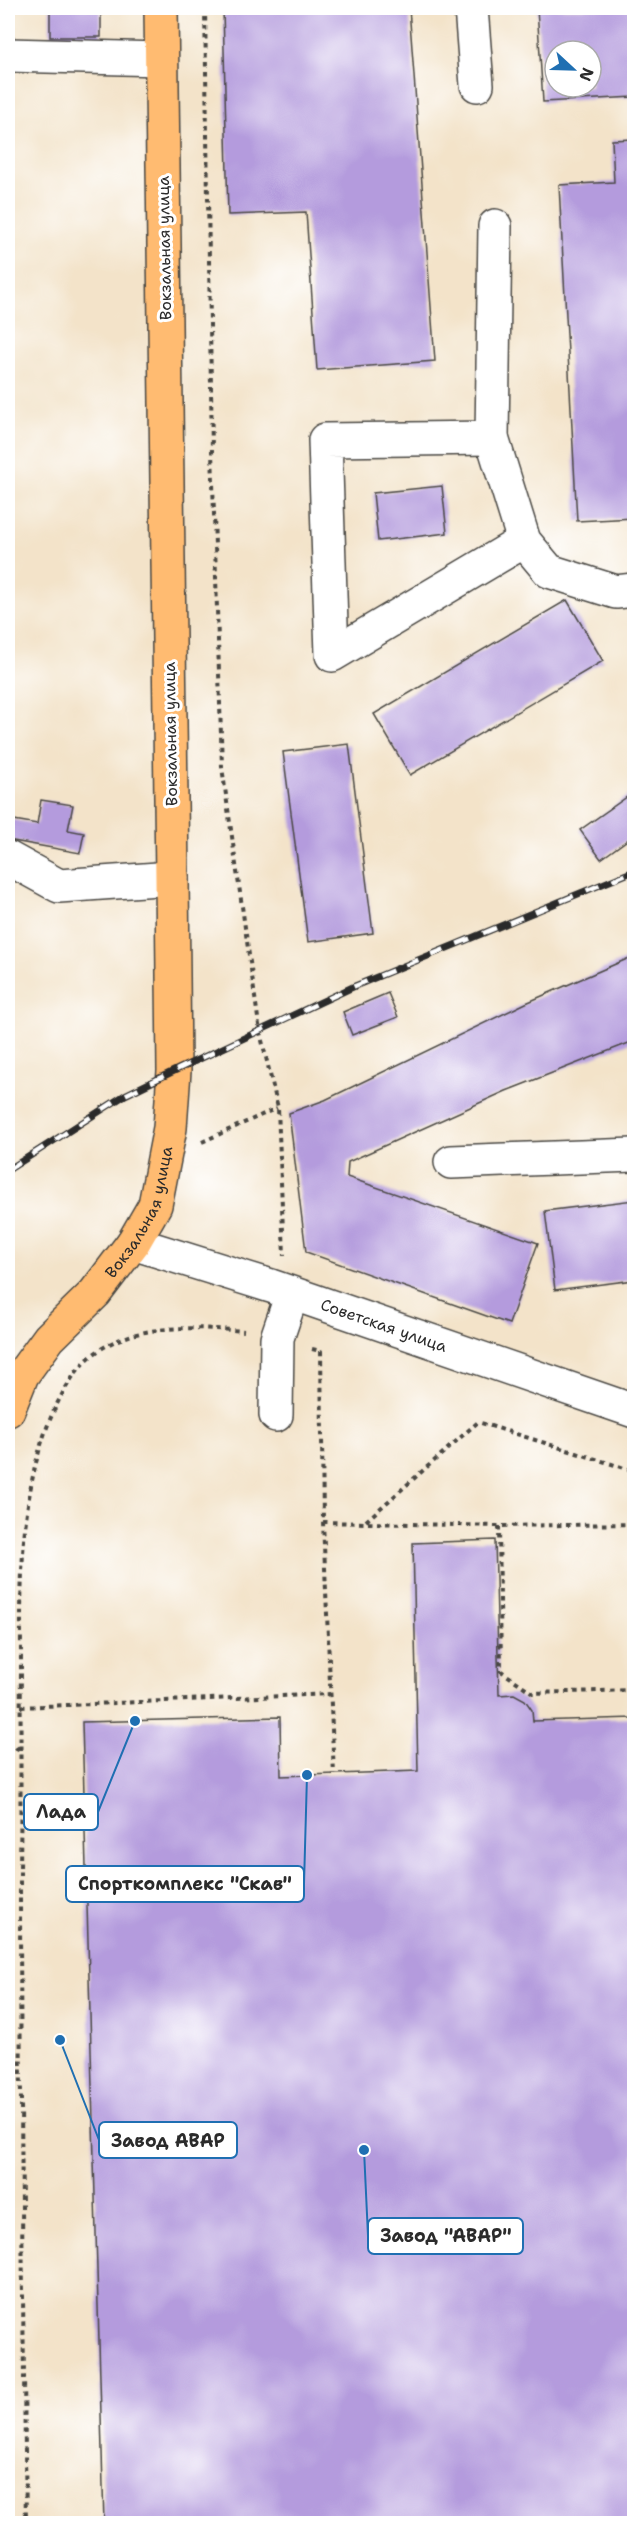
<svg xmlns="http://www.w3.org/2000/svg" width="642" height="2531" font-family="'Shantell Sans',sans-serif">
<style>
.building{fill:#b49bdd;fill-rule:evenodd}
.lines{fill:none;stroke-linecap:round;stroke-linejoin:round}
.minor-casing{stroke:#494743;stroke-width:36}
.major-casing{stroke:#494743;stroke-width:36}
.path{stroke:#494743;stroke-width:4;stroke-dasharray:4.5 4.5;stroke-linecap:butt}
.minor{stroke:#fff;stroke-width:33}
.major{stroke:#ffbb71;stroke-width:33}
.rail-casing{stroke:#2b2b2b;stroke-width:7}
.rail{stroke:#fff;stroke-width:4.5;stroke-dasharray:14;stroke-linecap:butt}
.labels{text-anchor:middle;stroke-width:6;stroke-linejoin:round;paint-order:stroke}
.street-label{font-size:16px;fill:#2b2b2b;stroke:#fff}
.leader{fill:none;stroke:#1f6fb2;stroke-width:2}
.callout-dot{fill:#1f6fb2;stroke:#fff;stroke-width:2}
.callout{fill:#fff;stroke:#1f6fb2;stroke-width:2}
.callout-label{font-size:18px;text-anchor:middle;font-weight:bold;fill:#2b2b2b}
</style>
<rect width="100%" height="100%" fill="#fff"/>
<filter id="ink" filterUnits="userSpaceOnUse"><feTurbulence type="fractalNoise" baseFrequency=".0167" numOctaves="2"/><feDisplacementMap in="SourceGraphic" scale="12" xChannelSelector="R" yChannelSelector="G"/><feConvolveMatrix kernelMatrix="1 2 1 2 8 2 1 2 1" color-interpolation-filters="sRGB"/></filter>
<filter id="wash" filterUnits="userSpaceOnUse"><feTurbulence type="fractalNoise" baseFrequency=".008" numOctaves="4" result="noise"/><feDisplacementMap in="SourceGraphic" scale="24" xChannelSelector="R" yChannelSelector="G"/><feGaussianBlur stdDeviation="1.35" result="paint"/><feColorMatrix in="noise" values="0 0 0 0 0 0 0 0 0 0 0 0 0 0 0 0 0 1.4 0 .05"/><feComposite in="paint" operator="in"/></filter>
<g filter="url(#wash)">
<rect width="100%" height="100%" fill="#f3e3c9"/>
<g id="blocks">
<path class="building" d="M50 8H101V37H50Z
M223 8H409L435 361 317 370 306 212 228 215Z
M537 8H634V97L543 102ZM555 51H591V87H555Z
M634 139V518L577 521 559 185 614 182 612 140Z
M442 486 447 533 378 541 373 493Z
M567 600 603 661 410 775 374 714Z
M349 744 373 933 308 942 283 752Z
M634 792V835L601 859 580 830Z
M41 800 73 805 68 830 84 833 80 853 8 840V819L37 824Z
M634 956V1041L506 1091 348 1162 347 1177 538 1243 509 1324 306 1252 289 1113 325 1100 526 1003Z
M388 993 398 1017 352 1035 343 1012Z
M634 1200V1280L555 1290 545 1211Z
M495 1540 499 1695 514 1694 525 1700 532 1710 533 1721 634 1718V2524H104L82 1722 280 1717 281 1776 418 1771 413 1543Z"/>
</g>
</g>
<g filter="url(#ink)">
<use href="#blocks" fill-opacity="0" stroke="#494743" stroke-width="1.5"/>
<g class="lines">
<g class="minor-casing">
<g id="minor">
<path d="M471 8 477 85"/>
<path d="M8 55 161 59"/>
<path d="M495 226 492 438 524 541 549 571 616 592 634 590"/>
<path d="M492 438 325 440 332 655 524 541"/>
<path d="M8 858 59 886 172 878"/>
<path d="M451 1162 634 1155"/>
<path id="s1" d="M133 1243 271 1286 634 1411"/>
<path d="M276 1415 277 1338 292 1294"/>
</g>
</g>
<g class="major-casing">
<g id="major">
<path id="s2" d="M8 1410 22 1375 49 1338 95 1293 133 1243 155 1205 170 1128 174 1071 172 878 161 8"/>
</g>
</g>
<path class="path" d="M205 8 212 451 222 767 260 1032 278 1108 284 1256
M202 1142 277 1108
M312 1349 321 1351 323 1522 334 1775
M366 1521 478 1422 634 1471
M323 1522 499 1526 634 1524
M499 1526 501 1671 533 1693 634 1690
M21 1707 330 1694
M8 1755 21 1746
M26 2524C23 2305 20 2087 20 1869 21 1804 20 1738 21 1673 21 1578 17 1460 72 1378 109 1321 184 1326 244 1331"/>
<use href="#minor" class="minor"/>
<use href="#major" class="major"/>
<g class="rail-casing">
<path id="rail" d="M8 1170 125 1095 174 1071 355 986 634 871"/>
</g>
<use href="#rail" class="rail"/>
</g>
</g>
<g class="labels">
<g class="street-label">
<text transform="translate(164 248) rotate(-91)" y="6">Вокзальная улица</text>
<text transform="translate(170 734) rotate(-91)" y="6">Вокзальная улица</text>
<text dy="6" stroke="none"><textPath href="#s2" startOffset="242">Вокзальная улица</textPath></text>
<text dy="6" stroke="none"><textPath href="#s1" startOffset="264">Советская улица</textPath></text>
</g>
</g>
<path class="leader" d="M135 1721L98 1812M307 1775L304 1884M60 2040L99 2140M364 2150L368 2236"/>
<g class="callout-dot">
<circle cx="135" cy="1721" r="6"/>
<circle cx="307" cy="1775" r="6"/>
<circle cx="60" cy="2040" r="6"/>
<circle cx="364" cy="2150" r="6"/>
</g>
<g class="callout">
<rect x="24" y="1794" width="74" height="36" rx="6"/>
<rect x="66" y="1866" width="238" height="36" rx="6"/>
<rect x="99" y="2122" width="138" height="36" rx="6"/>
<rect x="368" y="2218" width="155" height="36" rx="6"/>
</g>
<g class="callout-label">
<text x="61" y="1818">Лада</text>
<text x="185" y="1890">Спорткомплекс "Скав"</text>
<text x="168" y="2147">Завод АВАР</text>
<text x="446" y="2242">Завод "АВАР"</text>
</g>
<rect width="642" height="2531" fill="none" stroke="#fff" stroke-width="30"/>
<g transform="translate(573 69) rotate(112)"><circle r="28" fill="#ffffff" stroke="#aaaaaa" stroke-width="1.5"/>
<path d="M0-4.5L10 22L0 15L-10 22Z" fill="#1f6fb2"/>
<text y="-9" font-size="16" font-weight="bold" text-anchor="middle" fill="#2b2b2b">N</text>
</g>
</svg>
